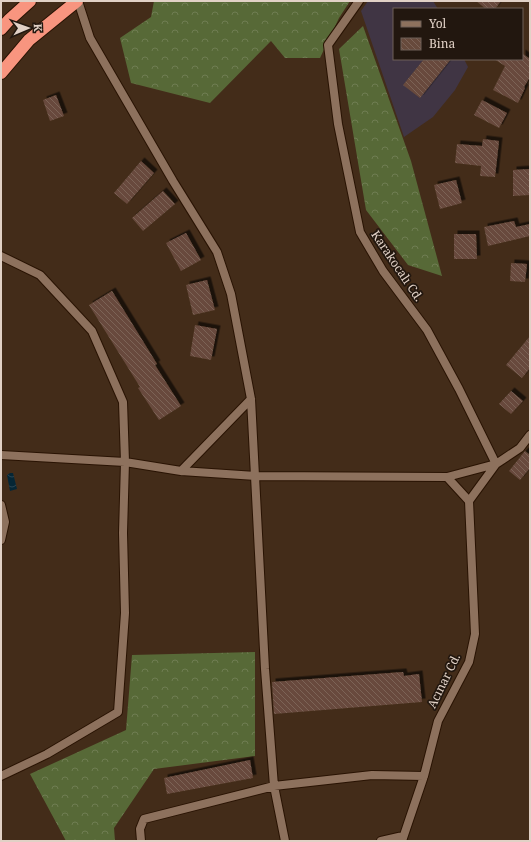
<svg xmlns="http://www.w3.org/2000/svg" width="531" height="842" font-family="'Noto Serif',serif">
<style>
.education{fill:#403544}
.forest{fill:url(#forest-crowns)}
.water{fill:url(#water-waves)}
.building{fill:url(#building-back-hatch);filter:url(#shadow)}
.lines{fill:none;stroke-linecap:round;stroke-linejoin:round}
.street-casing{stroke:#291303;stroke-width:10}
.highway-casing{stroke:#291303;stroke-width:14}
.street{stroke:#8d715d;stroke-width:8}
.highway{stroke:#f8957f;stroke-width:12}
.labels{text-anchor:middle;stroke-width:3.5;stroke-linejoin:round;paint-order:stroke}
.street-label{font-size:12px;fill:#e1d1c6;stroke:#22170f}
</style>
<defs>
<pattern id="forest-crowns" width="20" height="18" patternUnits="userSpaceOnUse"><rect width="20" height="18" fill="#576937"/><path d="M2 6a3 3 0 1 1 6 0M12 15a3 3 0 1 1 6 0" fill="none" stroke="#6f7d52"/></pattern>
<pattern id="water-waves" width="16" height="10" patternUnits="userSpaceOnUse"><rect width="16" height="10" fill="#052635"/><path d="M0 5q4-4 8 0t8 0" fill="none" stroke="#294451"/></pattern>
<pattern id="building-back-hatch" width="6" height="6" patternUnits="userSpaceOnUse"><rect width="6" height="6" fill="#674a3c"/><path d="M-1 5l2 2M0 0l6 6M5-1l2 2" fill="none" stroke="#7c6357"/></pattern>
<filter id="shadow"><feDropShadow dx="3.5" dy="-3.5" stdDeviation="0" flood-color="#0009"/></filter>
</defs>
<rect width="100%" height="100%" fill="#432c19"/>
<path class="education" d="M368 1H433L438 9H394V59H464L468 67 455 90 433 117 404 137 361 11Z"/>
<path class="forest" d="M154 1H350L339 18 320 58H285L271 41 210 103 131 83 120 38 151 17Z
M363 26 411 161 442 276 408 265 366 210 339 49Z
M255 652V756L154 769 114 828 115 841H66L30 774 126 730 132 655Z"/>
<path class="water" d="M10 473H13L17 489 10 491 7 475Z"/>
<path class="building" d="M476 1H501L495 9H486Z
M522 53 530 59V77L524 87 525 88 518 103 493 90 505 66 494 59H522Z
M424 59H451L420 98 403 85Z
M56 95 64 116 50 121 43 100Z
M482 100 507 113 499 128 474 115Z
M483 139 499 141 495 177 480 176 481 166 455 163 457 144 482 146Z
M141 161 154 173 127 204 114 193Z
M530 169V195L513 196V170Z
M456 180 462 203 440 209 434 185Z
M163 191 175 204 143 231 132 218Z
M514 221 516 227 530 224V236L488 246 484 227Z
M186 233 201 260 181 271 166 243Z
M454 234H476L477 259H454Z
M511 263 527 264 525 282 510 281Z
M207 280 215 310 193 315 186 285Z
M112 291 157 364 155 365 181 406 159 420 138 388 140 387 89 305Z
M195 325 217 329 211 360 190 356Z
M530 336V368L522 378 506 365Z
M511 391 523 401 511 414 499 404Z
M525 451 530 455V468L520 480 509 471Z
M403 672 404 676 419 674 422 702 274 714 272 682Z
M250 760 253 778 167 794 164 778Z"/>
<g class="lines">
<g class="street-casing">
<path id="street" d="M78 1 90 38 173 181 217 252 231 294 251 399 265 669 274 786 285 841
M359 1 328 45 338 124 360 232 383 271 427 330 459 389 496 464
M1 256 40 275 92 331 123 402 125 462 123 533 125 613 118 712 47 754 1 776
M1 455 125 462 181 471 256 476 447 477
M181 471 251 399
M469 501 447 477 496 464 520 448 530 435
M1 505 5 522 1 540
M141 841 140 829 144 819 274 786 372 775 424 776
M381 841 403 836
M402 841 424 776 438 721 469 662 475 634 469 501 496 464"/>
</g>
<g class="highway-casing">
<path id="highway" d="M1 29 9 20 30 1
M1 73 29 40 77 1"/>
</g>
<use href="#street" class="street"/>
<use href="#highway" class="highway"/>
</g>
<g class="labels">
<g class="street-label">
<text transform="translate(397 266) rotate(56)" y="4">Karakocalı Cd.</text>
<text transform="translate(444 681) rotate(-64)" y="4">Acınar Cd.</text>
</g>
</g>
<rect width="531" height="842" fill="none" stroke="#e1d1c6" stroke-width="4"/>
<rect x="393" y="8" width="130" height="52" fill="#22170f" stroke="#6e6158"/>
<rect x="401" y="21" width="20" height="6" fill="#8d715d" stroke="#6e6158"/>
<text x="429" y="28" font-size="12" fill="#e1d1c6">Yol</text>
<rect x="401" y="38" width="20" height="12" fill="url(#building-back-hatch)" stroke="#6e6158"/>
<text x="429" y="48" font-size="12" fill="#e1d1c6">Bina</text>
<g transform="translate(28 28) rotate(88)" stroke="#22170f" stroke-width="3" paint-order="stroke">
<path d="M0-3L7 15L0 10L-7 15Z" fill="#e1d1c6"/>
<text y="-6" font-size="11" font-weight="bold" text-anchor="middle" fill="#e1d1c6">K</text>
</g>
</svg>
